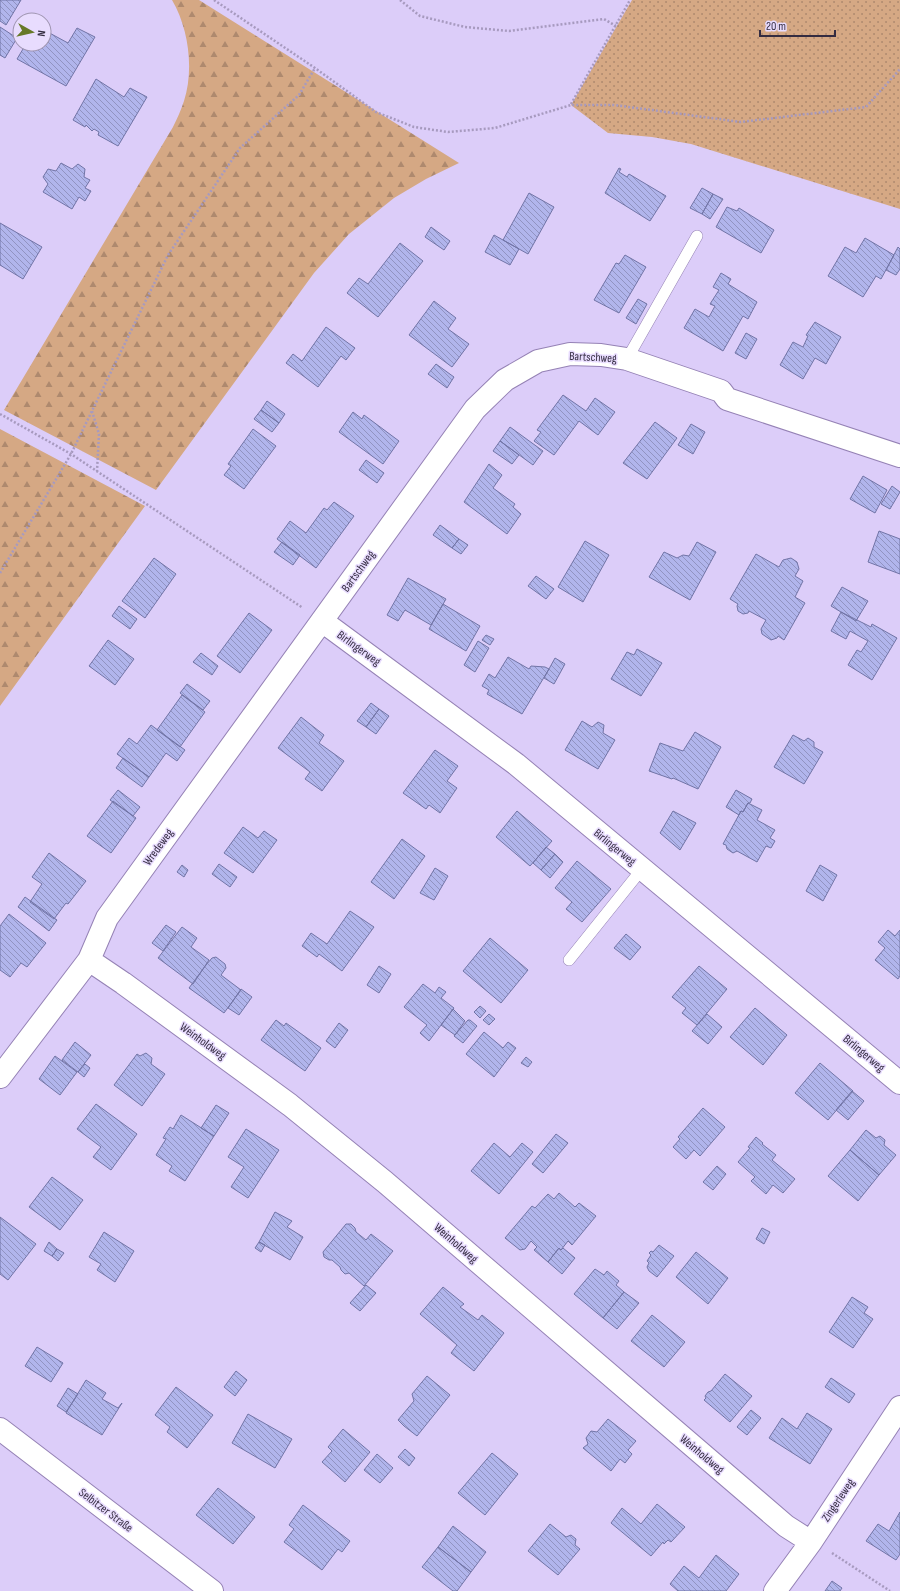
<svg xmlns="http://www.w3.org/2000/svg" width="900" height="1591" font-family="'Sofia Sans Condensed',sans-serif">
<style>
.forest{fill:url(#forest-firs)}
.park{fill:url(#park-dots)}
.building{fill:url(#building-back-hatch);stroke:#7174a6}
.lines{fill:none;stroke-linecap:round;stroke-linejoin:round}
.lane-casing{stroke:#9582b5;stroke-width:12}
.street-casing{stroke:#9582b5;stroke-width:24}
.path{stroke:#a79abf;stroke-width:2.5;stroke-dasharray:2 2;stroke-linecap:butt}
.lane{stroke:#fff;stroke-width:11}
.street{stroke:#fff;stroke-width:22}
.labels{text-anchor:middle;stroke-width:3;stroke-linejoin:round;paint-order:stroke}
.street-label{font-size:12px;fill:#342c41;stroke:#e8dcfe}
</style>
<defs>
<pattern id="forest-firs" width="22" height="20" patternUnits="userSpaceOnUse"><rect width="22" height="20" fill="#d5a884"/><path d="M5 1l3.5 6h-7zM16 11l3.5 6h-7z" fill="#ae896e"/></pattern>
<pattern id="park-dots" width="8" height="8" patternUnits="userSpaceOnUse"><rect width="8" height="8" fill="#d5a884"/><path d="M2 2h.1M6 6h.1" fill="none" stroke="#ae896e" stroke-width="1.8" stroke-linecap="round"/></pattern>
<pattern id="building-back-hatch" width="6" height="6" patternUnits="userSpaceOnUse"><rect width="6" height="6" fill="#b1b5ec"/><path d="M-1 5l2 2M0 0l6 6M5-1l2 2" fill="none" stroke="#9193c1"/></pattern>
</defs>
<rect width="100%" height="100%" fill="#dccdf9"/>
<path class="forest" d="M172 0H199L459 163 426 179 394 198 349 234 314 273 156 490 4 410 173 127C177 119 181 110 184 101 194 70 189 29 172 0Z
M0 429 145 506 0 706Z"/>
<path class="park" d="M632 0H900V209L691 144 652 137 608 133 571 105Z"/>
<path class="building" d="M0 0H21L6 25 0 21Z
M31 14 41 19 40 20H27Z
M0 27 17 38 5 58 0 55Z
M77 28 95 37 66 86 17 59 26 44H44V30L68 43Z
M96 79 124 97 130 88 147 97 118 146 98 135 99 132 94 129 92 131 86 125 85 127 73 120Z
M61 163 72 169 78 164 85 169 84 177 90 180 85 188 91 191 85 201 79 197 72 209 43 192 48 184 43 177 48 169 56 171Z
M619 168 621 169 619 172 627 177 629 174 666 196 650 221 605 193Z
M702 188 713 194 702 214 690 208Z
M529 193 554 207 528 254 503 240Z
M713 194 723 199 710 219 702 214Z
M727 207 737 211 739 208 774 230 761 253 716 227Z
M0 223 42 247 23 279 0 265Z
M431 227 450 241 444 250 425 237Z
M494 235 519 249 510 265 485 252Z
M865 238 894 255 881 279 876 276 863 297 828 276 845 247 856 253Z
M400 243 423 261 378 317 347 293 359 278 368 284Z
M898 247 900 249V269L896 275 886 270Z
M625 255 646 267 619 313 594 300 616 263 619 264Z
M721 273 731 279 728 284 757 302 748 319 743 316 723 351 684 328 695 309 709 317 715 306 710 304 719 290 713 287Z
M638 299 647 304 636 324 626 318Z
M434 301 456 318 448 329 469 344 452 367 409 335Z
M815 322 841 337 826 364 815 358 803 379 780 365 793 342 803 347 808 336 806 335Z
M326 327 355 348 346 360 341 356 318 387 286 363 293 354 302 361Z
M746 333 757 339 746 359 735 353Z
M436 364 454 377 447 388 428 374Z
M563 395 586 411 595 398 615 412 598 435 579 421 554 455 534 441 541 432 537 430Z
M267 401 285 414 279 423 261 410Z
M261 410 279 423 272 432 254 419Z
M353 412 362 419 364 415 399 441 383 464 339 432Z
M655 422 677 438 647 479 623 463Z
M691 424 705 432 693 454 678 445Z
M510 427 543 451 533 465 500 441Z
M253 429 276 446 244 489 224 475 231 466 228 464Z
M500 441 519 455 512 464 493 451Z
M366 460 384 473 377 483 359 470Z
M489 464 502 475 493 488 515 504 513 507 521 514 507 534 464 502Z
M863 476 887 490 875 513 850 499Z
M892 486 900 492 890 509 881 504Z
M334 502 354 516 316 568 277 539 290 521 306 533 324 508 327 510Z
M440 525 459 539 452 548 433 535Z
M879 531 900 539V574L868 562Z
M459 539 468 545 461 554 452 548Z
M585 541 609 555 583 602 558 587Z
M282 542 300 555 293 565 274 552Z
M697 542 716 552 690 600 649 577 664 552 677 558 683 555 689 556Z
M756 554 779 567 783 560 791 558 797 562 799 569 795 576 803 581 795 597 805 603 784 640 778 636 777 638 771 640 762 634 761 629 766 620 749 611 748 613 743 614 738 611 737 606 738 604 730 599Z
M154 558 176 574 145 618 122 601Z
M536 576 554 589 546 599 528 586Z
M408 578 446 599 431 625 405 610 398 621 387 615Z
M842 587 868 601 856 621 831 606Z
M443 604 480 626 466 651 429 629Z
M119 606 137 619 130 629 112 616Z
M841 612 871 627 872 624 897 638 872 680 848 665 857 650 861 652 868 641 850 631 846 639 831 631Z
M249 613 272 630 240 673 217 656Z
M486 635 494 639 490 645 482 640Z
M108 640 134 659 115 685 89 666Z
M478 641 489 648 475 672 464 665Z
M637 649 662 663 641 696 611 679 627 652 634 655Z
M201 653 218 666 212 675 193 662Z
M508 657 529 669 531 666 545 667 549 669 522 714 487 694 489 690 482 686 489 674 495 678Z
M555 658 565 664 554 684 544 678Z
M187 684 210 701 203 710 180 693Z
M182 695 205 712 180 747 157 730Z
M371 703 379 709 366 727 357 721Z
M379 709 389 716 376 734 366 727Z
M301 717 324 735 319 743 344 761 322 791 305 779 310 772 278 748Z
M582 721 592 727 598 722 604 725 603 733 615 740 598 769 565 750Z
M151 725 185 750 177 761 166 753 149 777 117 754 129 738 137 744Z
M695 732 721 747 698 789 673 778 672 779 649 771 660 743 683 751Z
M793 735 804 741 808 738 814 742V747L823 752 804 784 774 767Z
M435 750 458 766 447 781 457 788 440 813 429 805 426 809 403 793Z
M123 758 149 777 142 787 116 768Z
M118 790 140 807 133 816 110 800Z
M736 790 752 799 750 803H748L743 812 741 811 739 815 726 807Z
M113 801 136 818 111 853 87 836Z
M748 803 762 810 757 820 775 830 770 838 775 841 771 848 766 846 757 862 737 851 733 853 727 849 726 845 723 844 741 811 743 812Z
M517 811 552 841 530 866 496 837Z
M673 811 696 823 680 850 660 833Z
M243 827 258 838 264 831 277 840 253 873 224 853Z
M402 839 425 856 394 899 371 882Z
M546 847 555 854 541 870 533 863Z
M49 853 86 881 68 904 66 903 54 919 30 902 42 884 32 877Z
M555 854 563 862 550 878 541 870Z
M577 861 611 889 582 922 566 909 572 902 555 888Z
M219 864 237 877 230 887 212 874Z
M182 865 188 870 184 877 177 872Z
M820 865 837 875 823 901 806 891Z
M435 868 448 876 434 900 420 893Z
M25 897 57 920 49 931 18 907Z
M350 911 374 927 342 971 319 954 317 957 302 946 311 933 327 944Z
M9 914 46 943 27 967 21 963 10 977 0 970V926Z
M166 925 176 932 163 951 152 943Z
M182 927 197 938 191 947 209 960 193 984 158 958Z
M888 930 895 936 900 930V976L898 979 875 960 885 948 878 942Z
M626 934 641 947 630 960 614 948Z
M490 938 528 970 501 1003 463 971Z
M216 957 225 964 226 968 221 975 241 990 224 1013 189 988 206 965 212 958Z
M379 966 391 974 379 993 367 985Z
M699 966 727 989 697 1025 682 1013 686 1008 672 997Z
M423 984 435 993 439 987 446 992 441 998 454 1008 429 1041 420 1033 427 1025 404 1007Z
M241 989 252 997 239 1015 228 1008Z
M480 1006 486 1011 480 1018 474 1012Z
M755 1008 787 1035 763 1065 730 1037Z
M453 1009 465 1021 455 1035 441 1025Z
M489 1014 495 1019 489 1025 483 1020Z
M707 1014 722 1027 708 1044 692 1031Z
M276 1020 284 1026 286 1023 321 1048 305 1071 261 1040Z
M468 1020H470L477 1026 463 1043 454 1036Z
M339 1023 348 1030 335 1048 326 1041Z
M484 1032 503 1048 508 1042 516 1048 494 1077 466 1054Z
M75 1042 91 1055 78 1072 62 1060Z
M146 1053 152 1058 151 1064 165 1074 142 1106 114 1085 137 1054 140 1056Z
M55 1056 77 1072 60 1095 39 1079Z
M526 1057 532 1062 528 1067 521 1063Z
M820 1063 853 1091 828 1120 795 1093Z
M85 1064 90 1068 84 1077 78 1072Z
M852 1091 864 1101 848 1120 836 1110Z
M96 1104 137 1134 111 1170 93 1157 101 1147 77 1129Z
M216 1105 229 1113 214 1136 201 1128Z
M703 1108 725 1127 700 1156 694 1150 686 1159 673 1147 680 1139 678 1137Z
M181 1115 214 1136 185 1181 169 1171 172 1166 156 1155 166 1139 163 1138 170 1127 173 1129Z
M246 1129 279 1150 248 1198 231 1187 244 1167 228 1157Z
M866 1130 876 1138 880 1136 885 1140 884 1145 896 1155 879 1175 850 1150Z
M556 1134 568 1143 543 1173 532 1164Z
M756 1137 763 1143 762 1144 776 1155 772 1160 795 1179 783 1193 773 1185 766 1194 751 1181 755 1177 738 1162 750 1148 748 1147Z
M494 1143 510 1157 522 1143 533 1152 499 1194 471 1171Z
M850 1150 879 1175 858 1201 828 1176Z
M717 1166 726 1174 713 1190 703 1182Z
M52 1177 83 1200 60 1230 29 1207Z
M559 1193 575 1207 579 1203 596 1216 572 1245 568 1241 561 1250 559 1248 548 1262 534 1250 537 1247 531 1241 525 1249 520 1250 505 1238 532 1206 535 1208 548 1194 554 1199Z
M275 1212 292 1221 287 1227 303 1237 290 1260 259 1242Z
M0 1217 36 1244 8 1280 0 1274Z
M346 1224H351L355 1228 356 1232 366 1240 371 1234 393 1251 364 1286 349 1273 345 1274 341 1270 340 1267 332 1260H329L324 1257 323 1252Z
M762 1228 770 1232 764 1244 756 1239Z
M104 1232 134 1251 115 1282 97 1270 101 1264 89 1257Z
M49 1242 57 1249 52 1256 44 1251Z
M259 1242 265 1245 261 1252 255 1248Z
M659 1245 674 1256 657 1277 649 1271 647 1267 649 1263 647 1261 651 1255 649 1253 651 1251 653 1252Z
M559 1248 561 1250 563 1248 575 1258 562 1274 548 1262Z
M57 1249 64 1253 58 1261 52 1256Z
M696 1252 728 1278 708 1304 676 1277Z
M595 1269 604 1275 607 1271 619 1281 616 1285 624 1292 603 1318 574 1294Z
M366 1285 376 1293 360 1311 350 1303Z
M443 1287 464 1304 460 1307 478 1320 482 1315 504 1333 474 1371 451 1353 457 1345 420 1314Z
M624 1292 639 1303 617 1329 603 1318Z
M852 1297 868 1307 864 1313 873 1319 853 1348 829 1332Z
M652 1315 685 1342 664 1367 631 1341Z
M37 1347 63 1363 51 1382 25 1366Z
M236 1371 247 1380 235 1396 224 1387Z
M725 1374 752 1396 730 1422 704 1400 706 1398 705 1396 708 1392 711 1391Z
M427 1376 450 1395 417 1436 404 1426 398 1420 414 1401 412 1394Z
M831 1378 855 1394 849 1403 825 1387Z
M86 1380 106 1393 102 1399 118 1408 122 1403 102 1435 66 1413Z
M176 1387 213 1415 187 1448 167 1432 170 1427 155 1415Z
M68 1388 78 1394 66 1412 57 1406Z
M751 1410 761 1418 747 1435 737 1427Z
M807 1413 832 1429 810 1464 769 1438 782 1418 797 1429Z
M248 1414 292 1439 275 1468 232 1443Z
M608 1419 636 1441 628 1450 632 1454 625 1463 620 1459 611 1471 583 1448 588 1444 586 1438 591 1431 597 1432Z
M343 1429 370 1452 345 1482 322 1462 332 1451 328 1447Z
M405 1449 415 1458 409 1466 398 1457Z
M492 1453 518 1474 485 1515 458 1493Z
M377 1454 393 1468 380 1483 364 1470Z
M218 1488 255 1517 233 1544 196 1515Z
M657 1504 685 1527 671 1542 668 1540 664 1544 663 1542 651 1556 611 1523 622 1508 641 1524Z
M303 1505 350 1541 342 1552 338 1549 322 1570 284 1542 294 1529 289 1525Z
M900 1512V1554L896 1560 866 1541 878 1524 889 1531Z
M550 1524 566 1537 571 1535 576 1539 575 1545 580 1549 558 1575 528 1551Z
M453 1526 486 1552 471 1572 438 1547Z
M438 1547 471 1572 457 1591H453L422 1567Z
M716 1555 739 1574 726 1591H678L670 1584 684 1566 699 1578Z
M832 1581 842 1588 840 1591H825Z"/>
<g class="lines">
<g class="lane-casing">
<path id="lane" d="M627 359 697 236
M569 960 642 869"/>
</g>
<g class="street-casing">
<path id="street" d="M322 621 516 764 900 1083
M89 960 123 983 290 1105 385 1182 786 1526 811 1542
M0 1077 89 960 107 918 475 409 505 380 538 361 570 354 601 355 627 359 721 391 727 399 900 456
M0 1429 212 1591
M775 1591 811 1542 900 1407"/>
</g>
<path class="path" d="M214 0 315 68 376 112 414 127 448 132 495 128 571 105H614L741 122 866 107 900 69
M400 0 420 16 465 27 509 31 604 19 616 26
M571 104 630 0
M92 411 99 434 97 471
M0 414 71 454 303 608
M0 573 71 454 168 255 240 148 299 95 315 68
M832 1553 890 1591"/>
<use href="#lane" class="lane"/>
<use href="#street" class="street"/>
</g>
<g class="labels">
<g class="street-label">
<text transform="translate(593 357) rotate(3)" y="4">Bartschweg</text>
<text transform="translate(358 571) rotate(-54)" y="4">Bartschweg</text>
<text transform="translate(359 648) rotate(36)" y="4">Birlingerweg</text>
<text transform="translate(158 847) rotate(-54)" y="4">Wredeweg</text>
<text transform="translate(615 847) rotate(39)" y="4">Birlingerweg</text>
<text transform="translate(203 1041) rotate(36)" y="4">Weinholdweg</text>
<text transform="translate(864 1053) rotate(40)" y="4">Birlingerweg</text>
<text transform="translate(456 1243) rotate(41)" y="4">Weinholdweg</text>
<text transform="translate(702 1454) rotate(40)" y="4">Weinholdweg</text>
<text transform="translate(838 1500) rotate(-56)" y="4">Zingerleweg</text>
<text transform="translate(106 1510) rotate(37)" y="4">Selbitzer Straße</text>
</g>
</g>
<g transform="translate(32 32) rotate(98)"><circle r="19" fill="#e8dcfe" stroke="#a096b2"/>
<path d="M0-3L7 15L0 10L-7 15Z" fill="#677928"/>
<text y="-6" font-size="11" font-weight="bold" text-anchor="middle" fill="#342c41">N</text>
</g>
<path d="M760 30v6h75v-6" fill="none" stroke="#342c41" stroke-width="2"/>
<text x="766" y="30" font-size="12" fill="#342c41" stroke="#e8dcfe" stroke-width="3" paint-order="stroke">20 m</text>
</svg>
